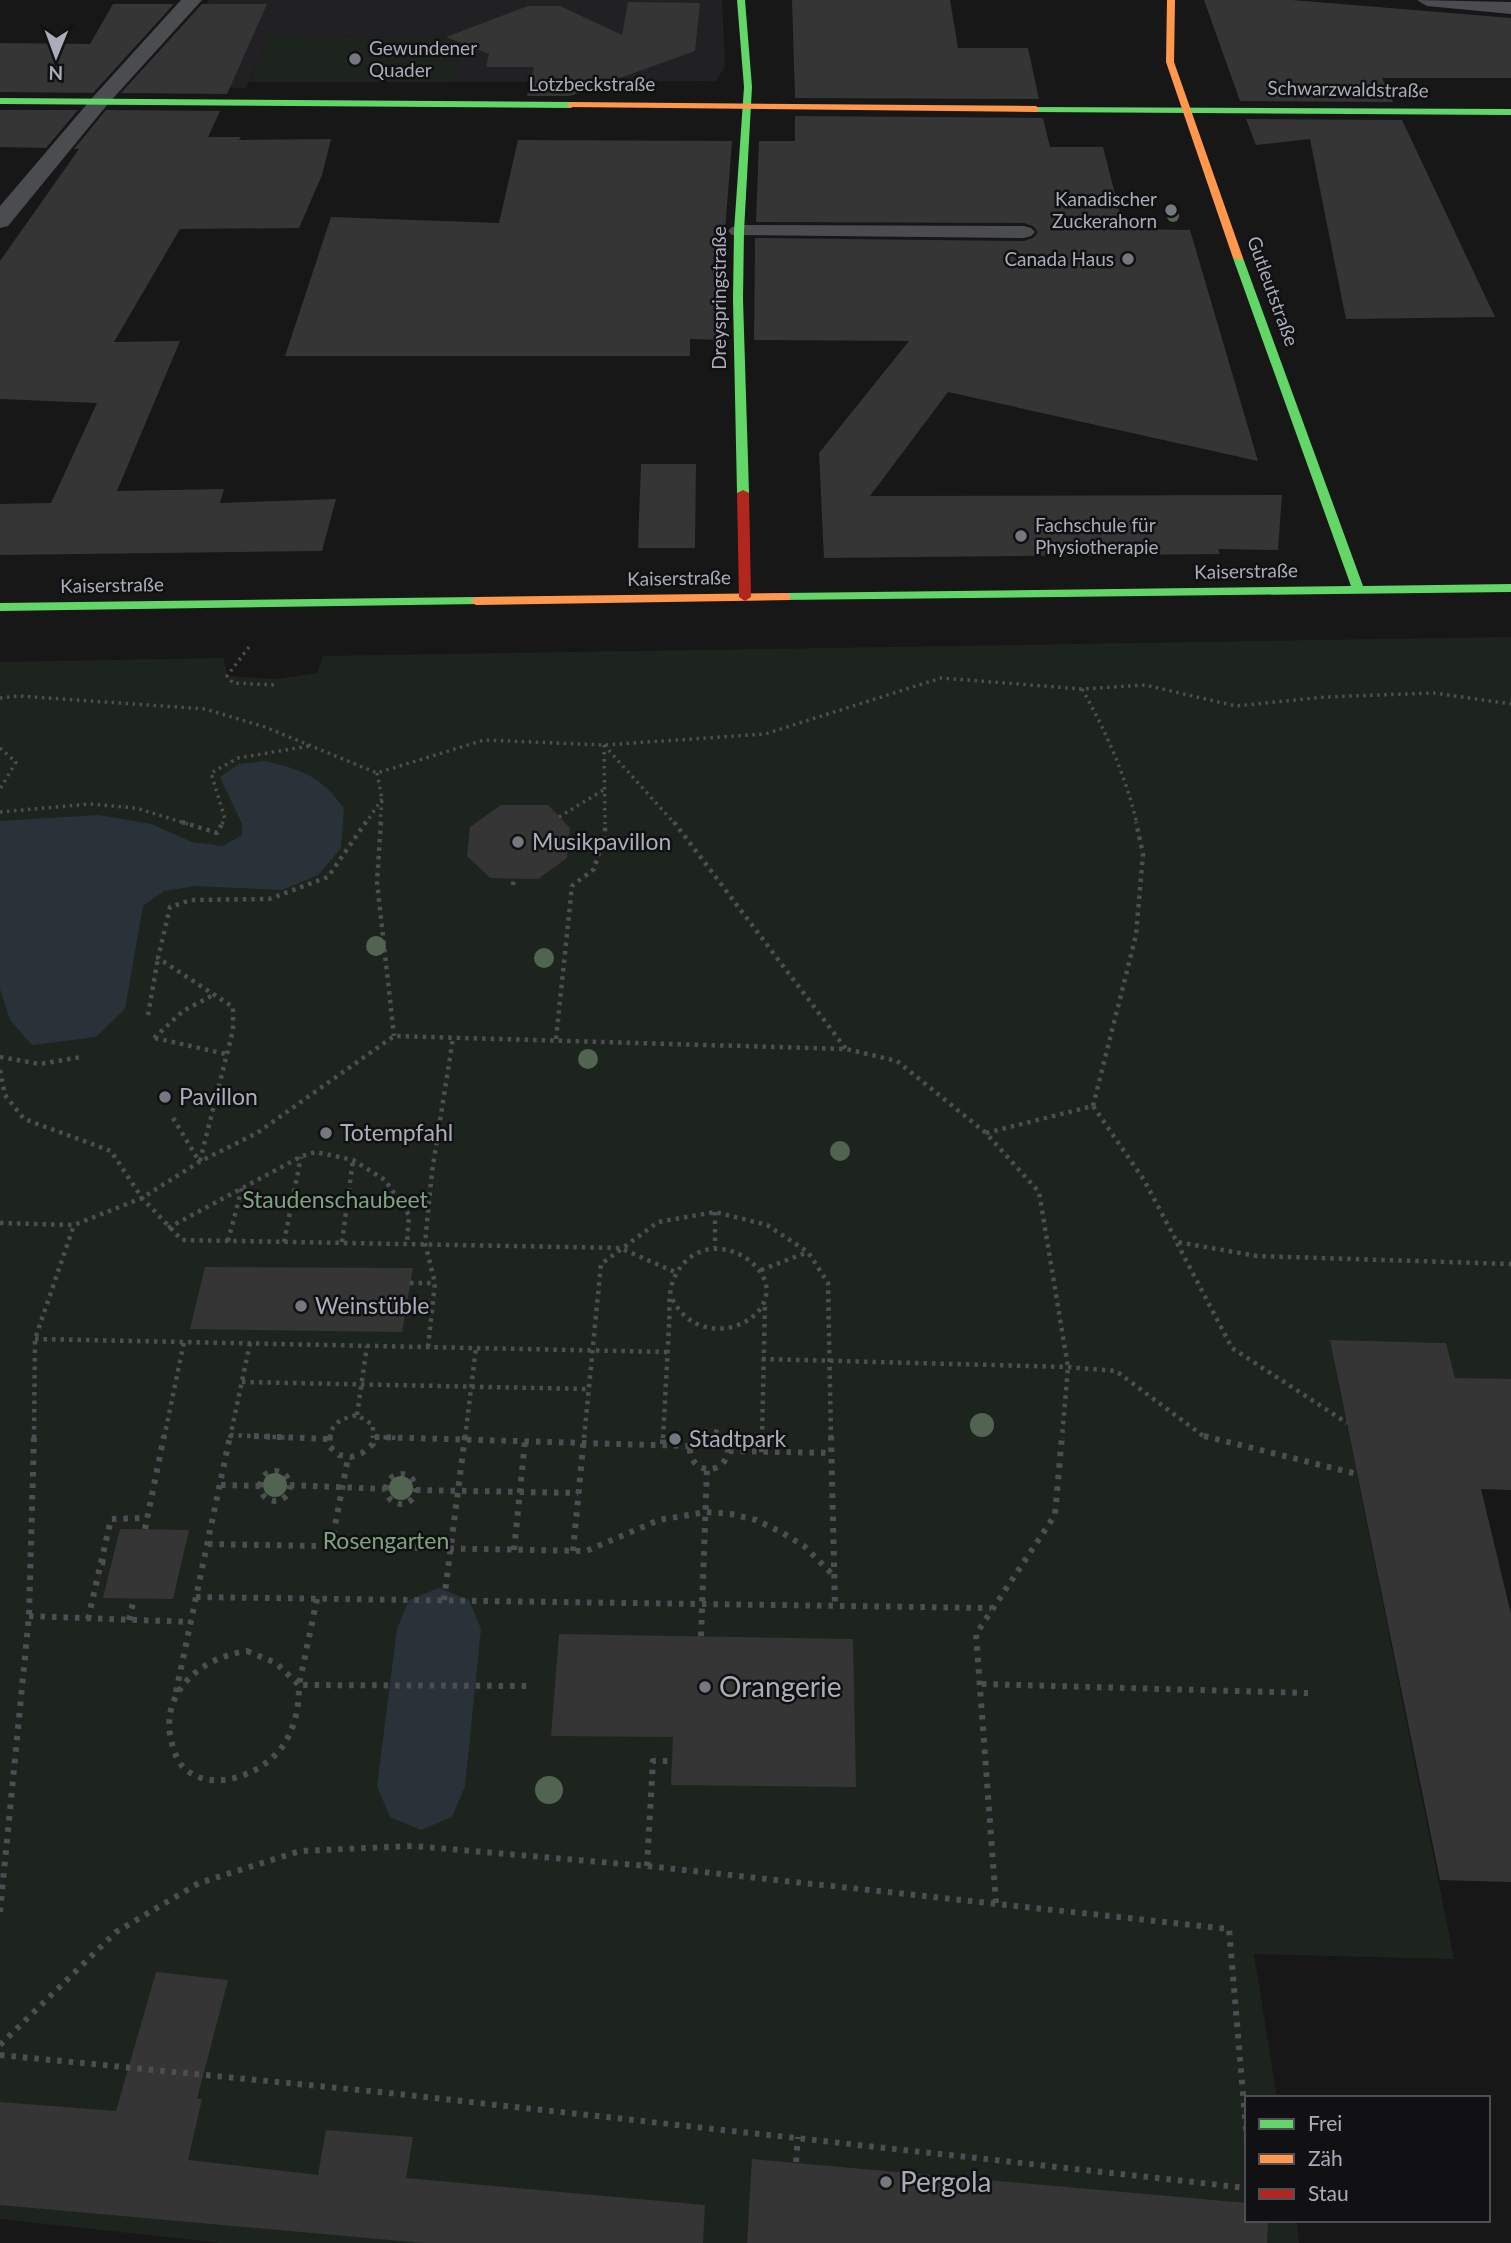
<svg xmlns="http://www.w3.org/2000/svg" width="1511" height="2243" font-family="Lato,sans-serif">
<style>
.built{fill:#212123}
.green{fill:#1d241e}
.water{fill:#2a3239}
.lines{fill:none;stroke-linecap:round;stroke-linejoin:round}
.canal{fill:#2a3239;fill-rule:evenodd}
.building{fill:#353536}
.path-far2{stroke:#4d4e52;stroke-width:3.5;stroke-dasharray:2.5 4.5;stroke-linecap:butt}
.path-far1{stroke:#4d4e52;stroke-width:4.5;stroke-dasharray:3.5 5;stroke-linecap:butt}
.path{stroke:#4d4e52;stroke-width:6;stroke-dasharray:4.5 7;stroke-linecap:butt}
.lane{fill:#4b4c50;fill-rule:evenodd}
.street{fill:#4b4c50;fill-rule:evenodd}
.fast{fill:#63d668;fill-rule:evenodd}
.slow{fill:#ff974d;fill-rule:evenodd}
.jam{fill:#b3261e;fill-rule:evenodd}
.tree{fill:#506451}
.poi-dot{fill:#757880;stroke:#111113;stroke-width:2.5}
.labels{text-anchor:middle;stroke-width:5;stroke-linejoin:round;paint-order:stroke}
.far-poi-label{font-size:19px;fill:#a8adb8;stroke:#111113;text-anchor:start}
.far-street-label{font-size:19px;fill:#a8adb8;stroke:#111113}
.poi-label{font-size:23px;fill:#a8adb8;stroke:#111113;text-anchor:start}
.park-label{font-size:23px;fill:#7fa381;stroke:#111113}
.near-poi-label{font-size:28px;fill:#a8adb8;stroke:#111113;text-anchor:start}
</style>
<rect width="100%" height="100%" fill="#171717"/>
<path class="built" d="M209 0H722L725 66 716 81 451 82 464 37 270 36 246 88 161 87 183 35Z"/>
<path class="green" d="M270 36 465 37 451 82H249Z
M1511 637V1379L1458 1391 1446 1343 1330 1340 1454 1959 1254 1954 1277 2098H1247V2220H1296L1299 2243H221L0 2219V662L223 658 228 676 276 679 317 673 323 656Z"/>
<path class="water" d="M265 761C304 771 318 774 344 808L341 848 318 875 282 890 195 886 164 891 143 906 125 1009 96 1037 32 1045 10 1020 0 989V821L99 815 151 824 192 842 223 846 242 835V824L220 777 239 764Z"/>
<g class="lines">
<path class="canal" d="M439 1588 469 1600 481 1629 465 1786 452 1817 421 1830 390 1817 377 1786 397 1629 409 1600Z"/>
</g>
<path class="building" d="M792 0H950L958 48H1028L1039 99 795 98Z
M1204 0H1292L1511 18V78H1382L1393 102 1240 101Z
M628 2 700 3 695 51 570 96H527L534 67H486L489 54 446 37 528 6H560L622 35Z
M113 4H174L93 93 0 92V43L90 44Z
M202 4H267L227 94 121 93Z
M0 110H78L46 148 0 147Z
M106 110 220 111 208 137H241L239 140 331 139 322 175 299 228 180 229 114 342 180 341 117 491 224 489 220 503 336 499 322 551 0 555V504L51 503 97 403 0 399V261L79 149H74Z
M795 116 1043 118 1050 147H1103L1124 229 1190 230 1258 461 948 392 870 496 1282 495 1278 550 1218 549 1220 554 824 558 819 453 909 341 754 340 755 238 1024 241 1033 238 1038 232 1033 226 1024 223 756 222 759 141H795Z
M1246 119 1402 120 1495 317 1346 319 1310 139 1256 145Z
M518 140 732 141 725 231 724 340 690 339V356H285L331 217 499 223Z
M641 464H696L695 548H638Z
M501 805H548L570 828 567 858 538 879 490 878 467 856 470 827Z
M205 1267 413 1268 402 1332 190 1329Z
M1330 1340 1446 1343 1455 1378 1511 1379V1490L1481 1489 1511 1614V1882L1440 1880Z
M120 1529 189 1530 173 1599 103 1598Z
M559 1634 853 1639 856 1787 671 1785 673 1737 551 1736Z
M156 1972 228 1980 197 2099H202L188 2160 318 2175 326 2130 413 2137 406 2178 705 2205 703 2243H423L0 2205V2102L116 2111Z
M752 2159 1247 2203V2220H1268L1267 2243H747Z"/>
<g class="lines">
<path class="path-far2" d="M249 647 227 676 233 683 275 685
M1082 689C1106 731 1126 777 1137 824
M0 698 20 696 205 709 265 727 377 773 484 740 604 745 765 734 941 678 1082 689 1145 685 1236 706 1325 697 1434 693 1511 704
M604 745 675 824
M604 745 605 824
M0 748 16 762 0 789
M377 773 382 799 380 824
M0 812 90 804 136 808 188 824
M559 817 605 789
M222 824 225 819 211 773 238 758 309 746
M365 824 382 799"/>
<path class="path-far1" d="M182 822 217 833 223 822
M381 822 377 882 394 1036
M674 822 846 1049
M513 885 514 879
M148 1015 158 958
M154 1038 183 1011 215 994
M155 1038 226 1054
M556 1039 572 886 594 869 605 833V822
M0 1057 40 1064 81 1057
M0 1070 5 1095 24 1119 111 1151 142 1198 182 1240 620 1248 675 1272
M1093 1106 1136 935 1143 854 1136 822
M173 1118 199 1161
M986 1133 1093 1106 1144 1180 1177 1242 1257 1256 1511 1264
M200 1161 233 1030V1007L158 958 170 907 191 900 269 899 328 877 366 822
M715 1212V1247
M0 1223 74 1225 142 1198 199 1162 257 1133 394 1036 846 1049 897 1061 986 1133 1039 1192 1068 1367 1062 1438
M168 1228 302 1156 316 1152 353 1160 385 1180 409 1215 407 1243
M228 1241 242 1188
M284 1242 301 1157
M342 1242 353 1160
M1177 1243 1232 1348 1347 1423
M761 1270 808 1252
M410 1283H435
M35 1339 668 1352
M428 1347 435 1283 425 1243 432 1172 453 1038
M762 1359 1068 1367 1116 1371 1206 1438
M242 1382 587 1389
M357 1415 367 1346
M230 1435 297 1438
M375 1437 400 1438
M34 1438 35 1339 74 1225
M164 1438 184 1342
M230 1438 250 1343
M330 1438C331 1422 344 1418 357 1415L373 1425V1438
M465 1438 476 1348
M584 1438 601 1264 658 1222 715 1212 767 1225 808 1252 828 1283 831 1438
M663 1438C665 1400 667 1363 669 1326 670 1313 668 1296 672 1284 681 1256 706 1242 734 1252 747 1257 763 1269 766 1285 773 1326 697 1352 672 1298
M762 1438 765 1302"/>
<path class="path" d="M690 1450a19 19 0 1 1 38 0a19 19 0 1 1-38 0Z
M254 1436 329 1439
M330 1436 329 1446 339 1455 351 1457 362 1453 373 1444V1436
M831 1436 835 1605
M1204 1436 1357 1474
M375 1437 689 1446
M663 1444V1436
M729 1451 832 1453
M762 1452V1436
M260 1486a15 15 0 1 1 30 0a15 15 0 1 1-30 0Z
M386 1489a15 15 0 1 1 30 0a15 15 0 1 1-30 0Z
M221 1485 260 1486
M290 1485 385 1489
M416 1490 578 1493
M145 1529 164 1436
M208 1544 586 1551 659 1520 706 1512 731 1514 756 1520 781 1532 804 1546 835 1577
M331 1546 348 1458
M514 1550 525 1441
M573 1551 584 1436
M101 1562 111 1563
M196 1597 991 1608
M317 1599 299 1685 527 1686
M444 1600 465 1436
M29 1616 191 1622
M88 1619 111 1519 145 1518
M129 1620 134 1599
M701 1636 707 1469
M247 1651 276 1663 299 1685C299 1705 296 1723 286 1741 269 1771 219 1793 189 1772 178 1765 174 1752 171 1740 160 1691 202 1657 247 1651Z
M982 1684 1308 1693
M176 1692 230 1436
M647 1866 653 1761H672
M996 1903 976 1634 1055 1515 1062 1436
M0 1912 29 1616 34 1436
M0 2045 116 1932 199 1883 300 1851 414 1846 647 1866 1229 1929 1247 2141
M0 2055 380 2092 1247 2188
M796 2162 798 2137"/>
<path class="lane" d="M739 225 1024 226 1031 228 1035 232 1031 236 1024 238 732 235 728 231 732 227Z"/>
<path class="street" d="M181 0H202L107 105 8 226 0 228V206L93 97Z
M1417 0 1511 2V14L1427 6Z"/>
<path class="fast" d="M737 0H745L752 87 744 231 743 299 749 493 743 496 737 493 733 299 734 231 744 87Z
M0 98 571 102 575 105 571 108 0 104Z
M1033 107 1511 109V115L1036 112 1033 111Z
M1238 255 1243 258 1363 586 1511 584V592L782 600V594L786 593 1351 586 1233 258Z
M476 597 480 598V604L0 611V603Z"/>
<path class="slow" d="M1167 0H1175L1174 62 1243 258 1241 260 1233 258 1166 62Z
M571 102 1036 106 1040 109 1036 112 568 107 567 105Z
M786 593 790 594V600L476 605 470 601 476 597Z"/>
<path class="jam" d="M743 490 749 493 751 597 745 601 739 597 737 493Z"/>
</g>
<g class="tree">
<circle cx="1173" cy="216" r="6"/>
<circle cx="376" cy="946" r="10"/>
<circle cx="544" cy="958" r="10"/>
<circle cx="588" cy="1059" r="10"/>
<circle cx="840" cy="1151" r="10"/>
<circle cx="982" cy="1425" r="12"/>
<circle cx="275" cy="1485" r="12"/>
<circle cx="401" cy="1488" r="12"/>
<circle cx="549" cy="1790" r="14"/>
</g>
<g class="poi-dot">
<circle cx="355" cy="59" r="7"/>
<circle cx="1171" cy="210" r="7"/>
<circle cx="1128" cy="259" r="7"/>
<circle cx="1021" cy="536" r="7"/>
<circle cx="518" cy="842" r="7"/>
<circle cx="165" cy="1097" r="7"/>
<circle cx="326" cy="1133" r="7"/>
<circle cx="301" cy="1306" r="7"/>
<circle cx="675" cy="1439" r="7"/>
<circle cx="705" cy="1687" r="7"/>
<circle cx="886" cy="2182" r="7"/>
</g>
<g class="labels">
<g class="far-poi-label">
<text x="369" y="55">Gewundener<tspan x="369" dy="22">Quader</tspan></text>
<text x="1157" y="206" text-anchor="end">Kanadischer<tspan x="1157" dy="22">Zuckerahorn</tspan></text>
<text x="1114" y="266" text-anchor="end">Canada Haus</text>
<text x="1035" y="532">Fachschule für<tspan x="1035" dy="22">Physiotherapie</tspan></text>
</g>
<g class="far-street-label">
<text x="592" y="91">Lotzbeckstraße</text>
<text transform="translate(1348 89) rotate(1)" y="7">Schwarzwaldstraße</text>
<text transform="translate(1273 291) rotate(70)" y="7">Gutleutstraße</text>
<text transform="translate(719 298) rotate(-90)" y="7">Dreyspringstraße</text>
<text transform="translate(1246 571) rotate(-1)" y="7">Kaiserstraße</text>
<text transform="translate(679 578) rotate(-1)" y="7">Kaiserstraße</text>
<text transform="translate(112 585) rotate(-1)" y="7">Kaiserstraße</text>
</g>
<g class="poi-label">
<text x="532" y="850">Musikpavillon</text>
<text x="179" y="1105">Pavillon</text>
<text x="340" y="1141">Totempfahl</text>
<text x="315" y="1314">Weinstüble</text>
<text x="689" y="1447">Stadtpark</text>
</g>
<g class="park-label">
<text x="335" y="1208">Staudenschaubeet</text>
<text x="386" y="1549">Rosengarten</text>
</g>
<g class="near-poi-label">
<text x="719" y="1697">Orangerie</text>
<text x="900" y="2192">Pergola</text>
</g>
</g>
<rect x="1245" y="2096" width="245" height="126" fill="#111113" stroke="#4d4f55" stroke-width="2"/>
<rect x="1259" y="2119" width="35" height="10" fill="#63d668" stroke="#4d4f55" stroke-width="2"/>
<text x="1308" y="2131" font-size="21" fill="#a8adb8">Frei</text>
<rect x="1259" y="2154" width="35" height="10" fill="#ff974d" stroke="#4d4f55" stroke-width="2"/>
<text x="1308" y="2166" font-size="21" fill="#a8adb8">Zäh</text>
<rect x="1259" y="2189" width="35" height="10" fill="#b3261e" stroke="#4d4f55" stroke-width="2"/>
<text x="1308" y="2201" font-size="21" fill="#a8adb8">Stau</text>
<g transform="translate(56 56) rotate(181)" stroke="#111113" stroke-width="5" paint-order="stroke">
<path d="M0-5L12 26L0 18L-12 26Z" fill="#a8adb8"/>
<text y="-10" font-size="19" font-weight="bold" text-anchor="middle" fill="#a8adb8">N</text>
</g>
</svg>
